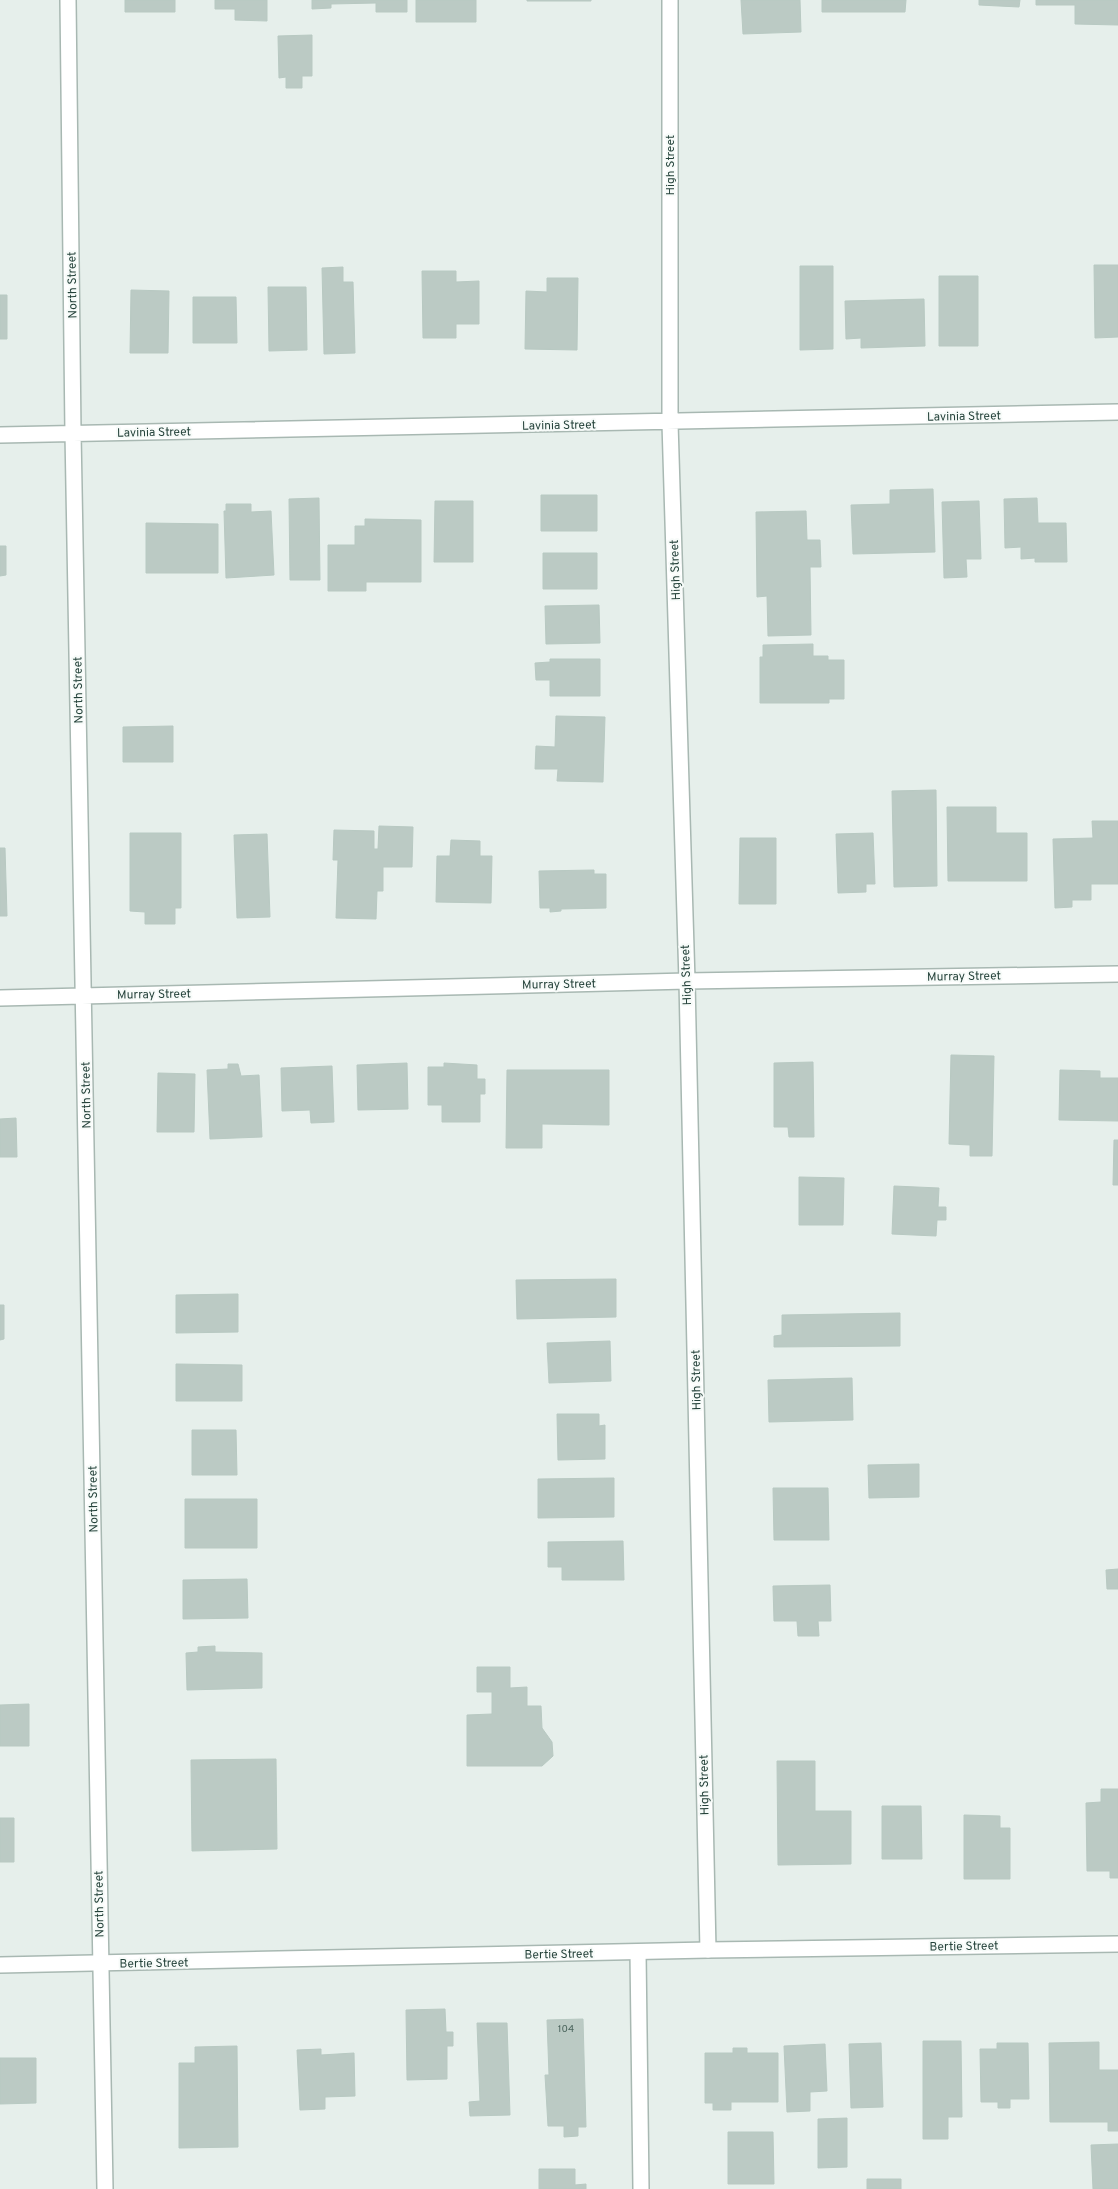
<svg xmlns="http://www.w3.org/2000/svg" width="1118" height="2189" font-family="Overpass,sans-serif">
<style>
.building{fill:#bbcac4;stroke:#b8c9c2}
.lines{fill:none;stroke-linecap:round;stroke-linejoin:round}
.minor-casing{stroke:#a8b8b2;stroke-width:18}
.tertiary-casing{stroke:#a8b8b2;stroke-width:18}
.minor{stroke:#fff;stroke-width:15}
.tertiary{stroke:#fff;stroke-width:15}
.labels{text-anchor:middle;stroke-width:4;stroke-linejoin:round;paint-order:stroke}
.number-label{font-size:10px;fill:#4a645c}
.street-label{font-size:12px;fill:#24423a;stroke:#f7fbf9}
</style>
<rect width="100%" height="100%" fill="#e6efeb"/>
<path class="building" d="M125 0H175V12H125Z
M215 0H267V21L235 20V9H215Z
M312 0H407V12H376V3L331 4V8L312 9Z
M416 0H476V22H416Z
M527 0H591V1H527Z
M741 0H800L801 32 743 34Z
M822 0H906L905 12H822Z
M979 0H1020L1019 7 979 5Z
M1036 0H1118V25L1075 24V5H1036Z
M312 35V76H302V88H286V77L279 78 278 36Z
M1094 265H1118V337L1095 338Z
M800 266H833V349L800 350Z
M343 267V282H353L355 353 324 354 322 268Z
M422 271H456V282L479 281V324H456V338H423Z
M939 276H978V346H939Z
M547 278H578L577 350 525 349 526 291 547 292Z
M268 287H306L307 350 269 351Z
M131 290 169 291 168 353H130Z
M0 295H7V339H0Z
M193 297H236L237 343H193Z
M924 299 925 346 861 348V338L846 339 845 301Z
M933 489 935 552 853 554 851 505 890 504V490Z
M541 495H597V531H541Z
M319 498 320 580H290L289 499Z
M1037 498 1038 523H1066L1067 562H1035V558L1021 559V547L1005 548 1004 499Z
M435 501H473V562H434Z
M979 501 981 559H966L967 577 944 578 942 502Z
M226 504H251V512L271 511 274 575 226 578 224 511H226Z
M806 511 807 540H820L821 567H810L811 635 768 636 767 596 757 597 756 512Z
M365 519 421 520V582H366V591H328V545H355V526H365Z
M146 523 218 524V573H146Z
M0 546H6V575L0 576Z
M543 553H597V589H543Z
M599 605 600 643 546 644 545 606Z
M813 644V656H828V660H844V699H829V703H760V657H763V645Z
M550 659H600V696H550V680H536L535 663 550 662Z
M556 716 605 717 603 782 557 781 558 769H535L536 746 555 747Z
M173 726V762H123V727Z
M936 790 937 886 894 887 892 791Z
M947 807H996V833H1027V881H948Z
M1092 821H1118V884H1091V900H1072V907L1055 908 1053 839 1093 838Z
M379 826 413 827 412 867H383V891H377L376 919 336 918 338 860H333L334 830 374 831V849H378Z
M130 833H181V908H175V924H145V912L130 911Z
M873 833 875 884H866V892L838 893 836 834Z
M267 834 270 917 237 918 234 835Z
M740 838H776V904H739Z
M451 840 480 841V856H492L491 903 436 902 437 856H450Z
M0 848H5L7 916H0Z
M594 870V874H606V908L561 909V911L550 912V908H540L539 871Z
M951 1055 994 1056 992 1156H970V1145L949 1144Z
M813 1062 814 1137H789L788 1127H774V1063Z
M407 1063 408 1109 358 1110 357 1065Z
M444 1063 477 1065V1079H485V1094H480V1122H442V1105H428V1067H444Z
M228 1064H238L241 1076 259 1075 262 1137 210 1139 207 1070 228 1069Z
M332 1066 334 1122 311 1123 310 1110 282 1111 281 1068Z
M507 1070H609V1125L542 1124V1148H506Z
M1060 1070 1100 1071V1078H1118V1121L1059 1120Z
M158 1073 195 1074 194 1132H157Z
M16 1118 17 1157H0V1119Z
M1114 1140H1118V1185H1113Z
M799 1177 844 1178 843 1225H799Z
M894 1186 939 1188 938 1207H946V1220H937L936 1236 892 1234Z
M616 1279V1317L517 1319 516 1280Z
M238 1294V1332L176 1333V1295Z
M0 1305H4V1339L0 1340Z
M900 1313V1346L774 1347V1336L782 1335V1315Z
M610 1341 611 1381 549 1383 547 1343Z
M176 1364 242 1365V1401H176Z
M852 1378 853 1420 769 1422 768 1380Z
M557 1414H599V1426L605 1425V1459L558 1460Z
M192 1430H236L237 1475H192Z
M919 1464V1497L869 1498 868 1465Z
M614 1478V1517L538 1518V1479Z
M773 1488H828L829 1540H774Z
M185 1499H257V1548H185Z
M623 1541 624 1580H562V1567H548V1542Z
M1118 1569V1589H1107L1106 1570Z
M247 1579 248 1618 183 1619V1580Z
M830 1585 831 1621H818L819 1636H798L797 1621H774L773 1586Z
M215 1646V1652L262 1653V1688L187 1690 186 1653 198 1652V1647Z
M477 1667H510V1688L527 1687V1706H541L542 1728 552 1742 553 1756 542 1766H467V1715L492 1714V1692H477Z
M29 1704V1746H0V1705Z
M276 1759 277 1849 192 1851 191 1760Z
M777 1761H815V1811H851V1864L778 1865Z
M1101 1789H1118V1878H1110V1871H1087L1086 1803 1101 1802Z
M882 1806H921L922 1859H882Z
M964 1815 1000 1816V1828H1010V1879H964Z
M0 1818H14V1862H0Z
M445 2009 446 2032H453V2046H447V2079L407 2080 406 2010Z
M583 2019 586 2127H578V2136L564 2137V2126H548L545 2075H549L547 2020Z
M477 2023H507L510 2115 470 2116 469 2102 480 2101Z
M923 2041H961L962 2117H948V2139H923Z
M1099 2042V2070H1118V2131H1108V2122H1050L1049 2043Z
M881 2043 883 2107 851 2108 849 2044Z
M997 2043H1028L1029 2099H1010V2108H998V2102H981L980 2049H997Z
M825 2044 827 2091 810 2092V2111L787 2112 784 2046Z
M237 2046 238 2147 179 2148V2063H195V2047Z
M733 2048H747V2053H778V2102H731V2110H713V2103H705V2053H733Z
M321 2049V2055L354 2053 355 2096 325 2097V2109L300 2110 297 2050Z
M0 2058H36V2103L0 2104Z
M847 2118V2167L818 2168V2119Z
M728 2132H773L774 2184H728Z
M1118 2144V2189H1093L1091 2145Z
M539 2169H575V2185L586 2184V2189H539Z
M867 2179H901V2189H867Z"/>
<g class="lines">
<g class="minor-casing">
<path id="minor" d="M68 0 73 433 105 2189
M670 0V423L687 981 708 1950
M0 435 1118 412
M0 998 687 981 1118 974
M638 1952 641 2189"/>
</g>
<g class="tertiary-casing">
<path id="tertiary" d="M0 1965 708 1950 1118 1944"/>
</g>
<use href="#minor" class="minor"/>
<use href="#tertiary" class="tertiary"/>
</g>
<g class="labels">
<g class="number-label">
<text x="566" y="2032">104</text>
</g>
<g class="street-label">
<text transform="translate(670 165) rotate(-90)" y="4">High Street</text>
<text transform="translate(72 285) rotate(-91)" y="4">North Street</text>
<text transform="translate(964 416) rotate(-1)" y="4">Lavinia Street</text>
<text transform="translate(559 425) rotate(-1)" y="4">Lavinia Street</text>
<text transform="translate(154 432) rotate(-1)" y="4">Lavinia Street</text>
<text transform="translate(675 570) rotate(-92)" y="4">High Street</text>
<text transform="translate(78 690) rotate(-91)" y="4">North Street</text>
<text transform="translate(686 975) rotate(-92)" y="4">High Street</text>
<text transform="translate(964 976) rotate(-1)" y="4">Murray Street</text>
<text transform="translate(559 984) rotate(-1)" y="4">Murray Street</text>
<text transform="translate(154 994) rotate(-1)" y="4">Murray Street</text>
<text transform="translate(86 1095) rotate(-91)" y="4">North Street</text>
<text transform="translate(696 1380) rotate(-91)" y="4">High Street</text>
<text transform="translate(93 1499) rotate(-91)" y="4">North Street</text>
<text transform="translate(704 1785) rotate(-91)" y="4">High Street</text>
<text transform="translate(99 1904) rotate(-91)" y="4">North Street</text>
<text transform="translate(964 1946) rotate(-1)" y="4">Bertie Street</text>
<text transform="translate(559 1954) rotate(-1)" y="4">Bertie Street</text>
<text transform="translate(154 1963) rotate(-1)" y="4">Bertie Street</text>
</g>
</g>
</svg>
